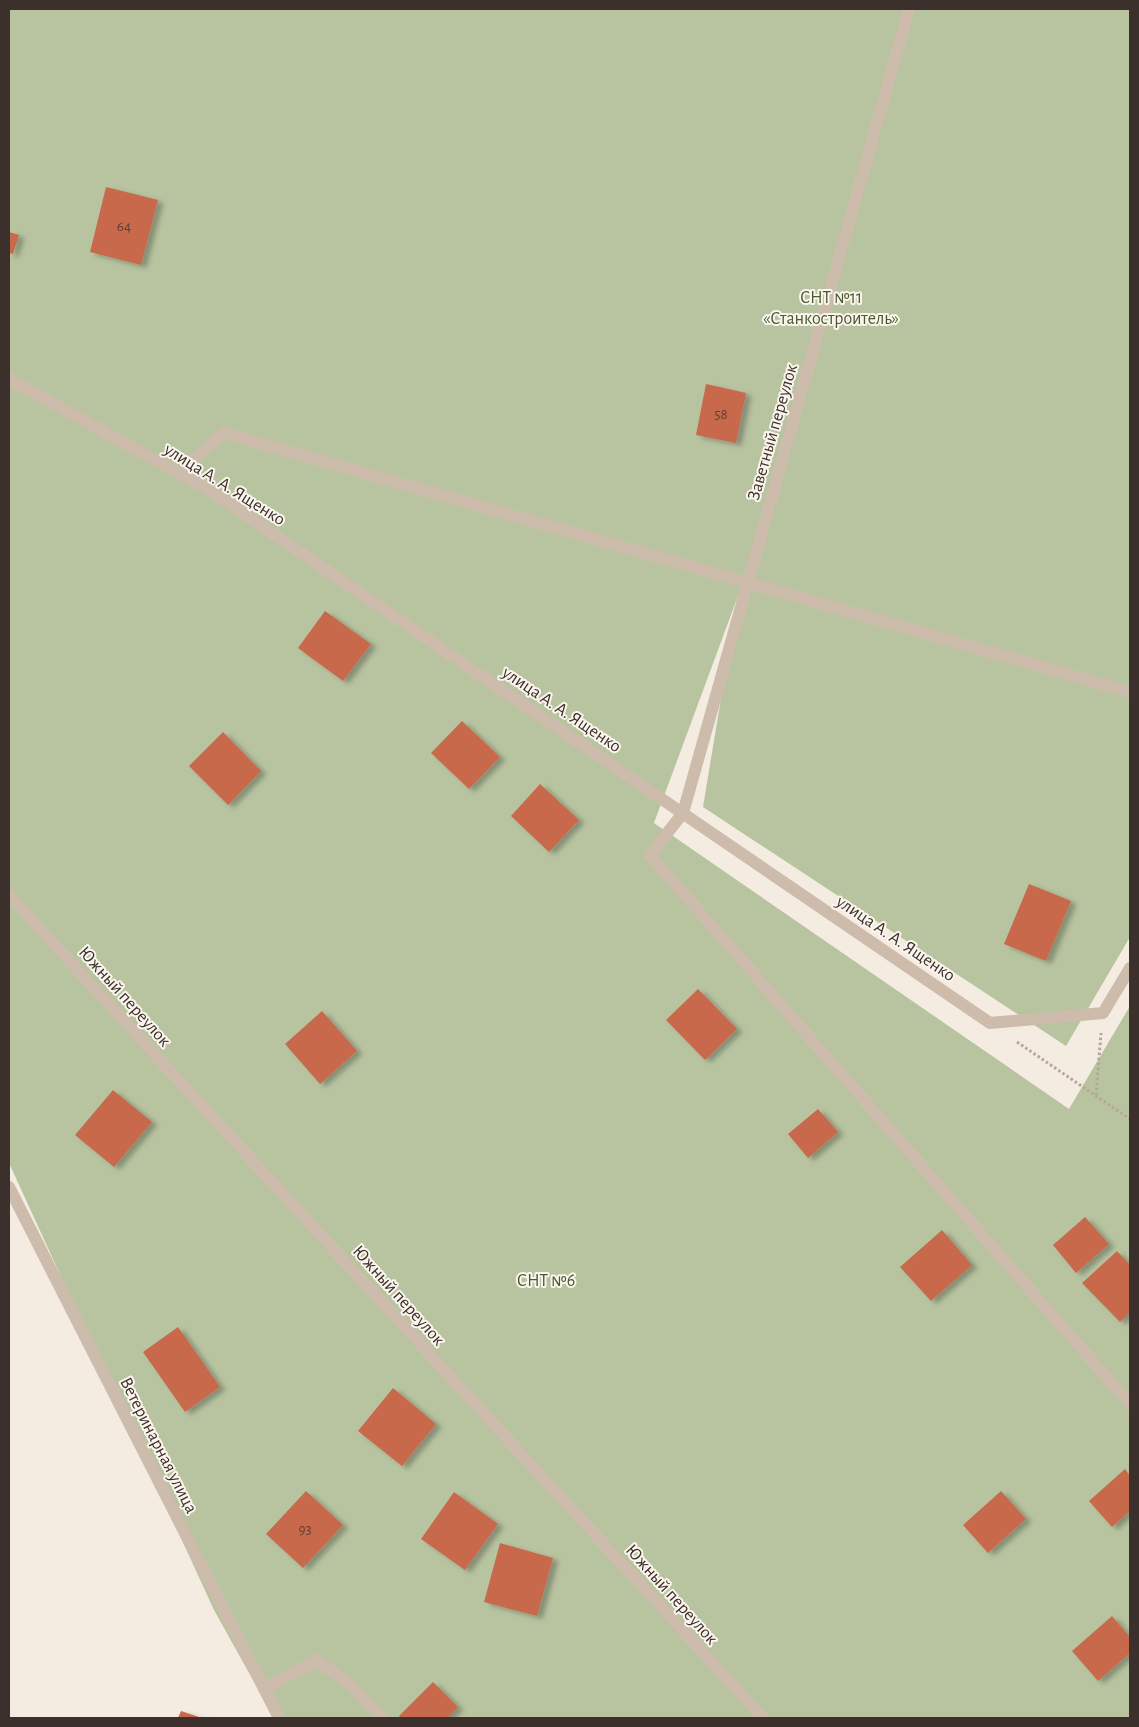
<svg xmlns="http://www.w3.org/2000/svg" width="1139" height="1727" font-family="'Alegreya Sans',sans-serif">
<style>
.green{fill:#b8c4a0}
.building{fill:#c8694b;filter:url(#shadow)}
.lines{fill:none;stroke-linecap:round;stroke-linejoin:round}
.path{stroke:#b9a596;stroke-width:3;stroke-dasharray:2.5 2.5;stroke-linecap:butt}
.minor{stroke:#cdbbac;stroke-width:12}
.labels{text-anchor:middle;stroke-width:4;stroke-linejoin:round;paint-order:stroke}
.number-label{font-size:15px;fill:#5e3e33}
.park-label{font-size:18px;fill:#4a5a2e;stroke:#fbf5ee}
.street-label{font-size:18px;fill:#3b302b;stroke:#fbf5ee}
</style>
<defs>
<filter id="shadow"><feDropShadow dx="5.5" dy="3" stdDeviation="2.5" flood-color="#0004"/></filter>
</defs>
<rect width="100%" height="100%" fill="#f4ebe1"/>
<path class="green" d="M9 9H1130V937L1066 1046 703 807 738 596 654 823 1069 1109 1130 1006V1718H274L214 1610 9 1163Z"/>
<path class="building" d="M106 187 158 200 141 265 90 252Z
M9 232 19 235 13 254 9 253Z
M706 384 746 393 736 443 696 435Z
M325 611 371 644 343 681 298 648Z
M462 721 500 757 469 789 431 753Z
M223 732 261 771 228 805 189 766Z
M540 784 579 820 549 852 511 816Z
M1029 884 1071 901 1046 961 1004 944Z
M698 989 737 1029 705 1060 666 1020Z
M322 1011 357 1051 320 1084 285 1044Z
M113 1090 152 1122 114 1167 75 1135Z
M818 1109 838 1132 808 1158 788 1134Z
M1085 1217 1109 1244 1076 1273 1053 1245Z
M942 1230 972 1265 931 1301 900 1267Z
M1117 1251 1130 1265V1312L1120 1322 1082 1283Z
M178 1327 220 1387 185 1412 143 1352Z
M393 1388 436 1424 402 1466 358 1431Z
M1125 1469 1130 1476V1511L1112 1527 1089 1501Z
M306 1491 343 1525 303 1568 266 1534Z
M1001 1491 1026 1519 988 1553 963 1525Z
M454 1492 498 1524 465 1570 421 1539Z
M500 1543 553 1558 537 1616 484 1602Z
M1112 1616 1130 1637V1653L1098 1681 1072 1651Z
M433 1682 458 1707 447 1718H401L399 1716Z
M181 1711 202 1718H178Z"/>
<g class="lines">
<path class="path" d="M1017 1042 1130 1119
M1096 1095 1101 1033"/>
<path class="minor" d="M909 9 683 813 650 855 1130 1404
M9 379 206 488 990 1023 1103 1013 1130 968
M178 473 224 433 1130 692
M9 895 763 1718
M9 1187 279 1718
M264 1689 317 1660 355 1689 382 1718"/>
</g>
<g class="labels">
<g class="number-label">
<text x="124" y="231">64</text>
<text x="721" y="419">58</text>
<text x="305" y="1534">93</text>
</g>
<g class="park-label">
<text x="831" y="303">СНТ №11<tspan x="831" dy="21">«Станкостроитель»</tspan></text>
<text x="546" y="1286">СНТ №6</text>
</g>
<g class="street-label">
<text transform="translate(772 432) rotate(-74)" y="6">Заветный переулок</text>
<text transform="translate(225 484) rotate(32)" y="6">улица А. А. Ященко</text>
<text transform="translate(562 709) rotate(34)" y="6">улица А. А. Ященко</text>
<text transform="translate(896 938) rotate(34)" y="6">улица А. А. Ященко</text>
<text transform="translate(125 996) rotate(48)" y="6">Южный переулок</text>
<text transform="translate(399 1295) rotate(48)" y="6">Южный переулок</text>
<text transform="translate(159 1445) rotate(63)" y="6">Ветеринарная улица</text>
<text transform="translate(672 1594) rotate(48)" y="6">Южный переулок</text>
</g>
</g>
<rect width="1139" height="1727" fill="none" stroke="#3b302b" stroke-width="20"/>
</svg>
